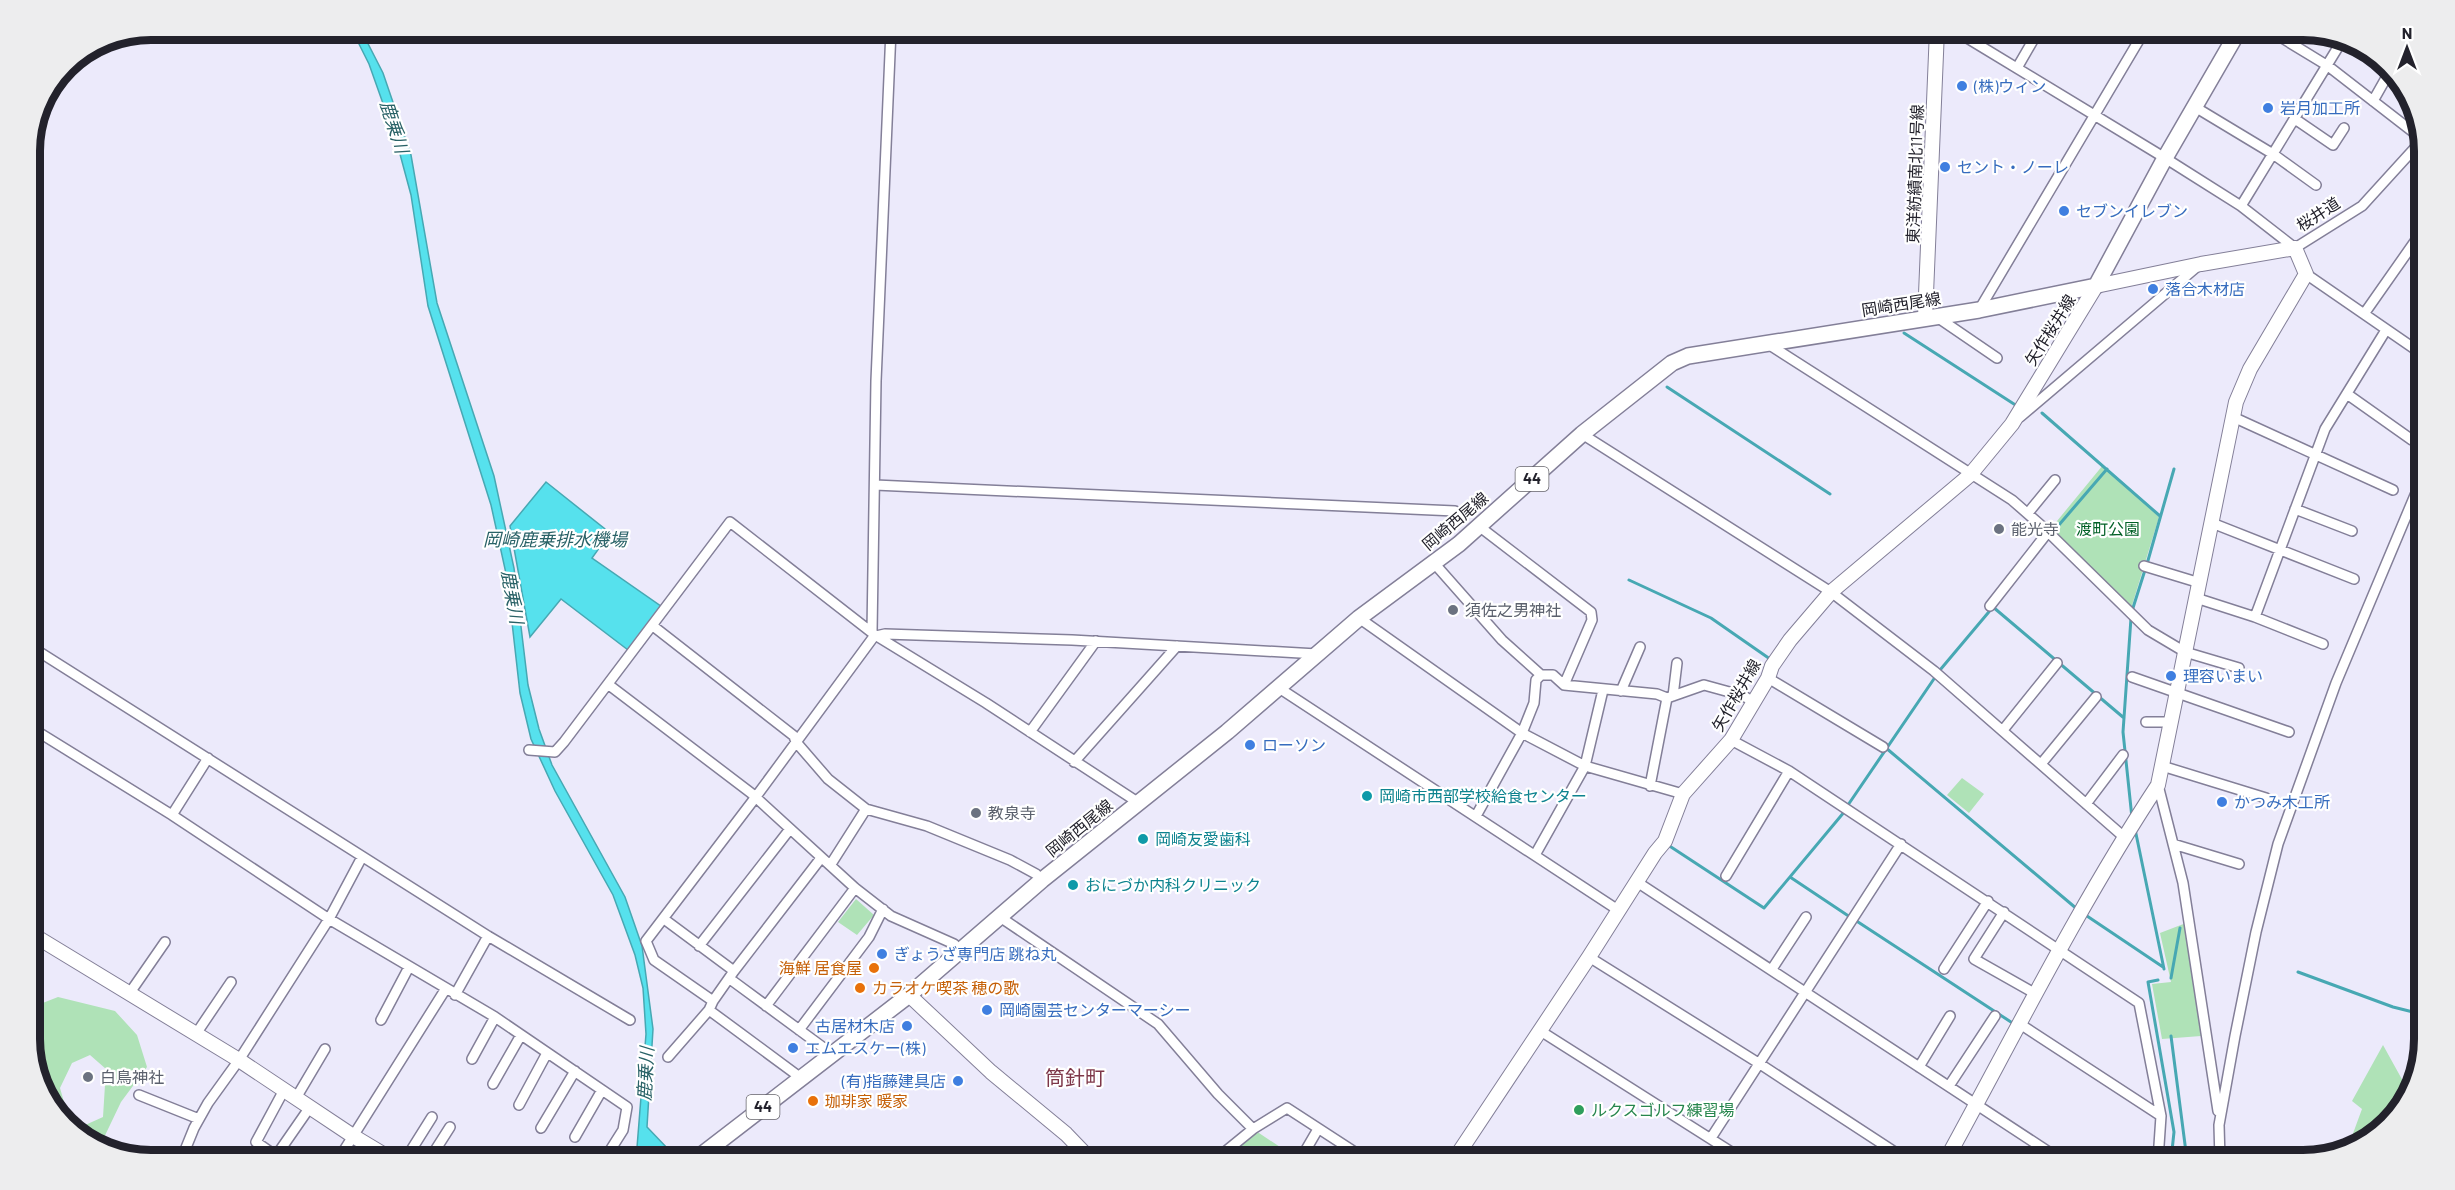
<svg xmlns="http://www.w3.org/2000/svg" width="2455" height="1190" font-family="Barlow,'Noto Sans JP',sans-serif">
<style>
.green{fill:#afe2b7}
.water{fill:#56e1ed;stroke:#47a8b3;stroke-width:1.5}
.lines{fill:none;stroke-linecap:round;stroke-linejoin:round}
.stream{stroke:#47a8b3;stroke-width:3}
.street-casing{stroke:#837f98;stroke-width:12}
.secondary-casing{stroke:#837f98;stroke-width:16}
.primary-casing{stroke:#837f98;stroke-width:18}
.street{stroke:#fff;stroke-width:9}
.secondary{stroke:#fff;stroke-width:14}
.primary{stroke:#fff;stroke-width:15}
.shop-dot{fill:#3f7fe0;stroke:#fff;stroke-width:2}
.worship-dot{fill:#6b7280;stroke:#fff;stroke-width:2}
.culture-dot{fill:#0f9aa8;stroke:#fff;stroke-width:2}
.food-dot{fill:#e8710a;stroke:#fff;stroke-width:2}
.leisure-dot{fill:#2e9e5b;stroke:#fff;stroke-width:2}
.labels{text-anchor:middle;stroke-width:4.5;stroke-linejoin:round;paint-order:stroke}
.shield{fill:#fff;stroke:#65646b;stroke-width:1.5}
.shield-label{font-size:15px;font-weight:bold;fill:#23222c}
.shop-label{font-size:16px;fill:#366cbe;stroke:#fff;text-anchor:start}
.street-label{font-size:16px;fill:#23222c;stroke:#fff}
.worship-label{font-size:16px;fill:#5b616d;stroke:#fff;text-anchor:start}
.park-label{font-size:16px;fill:#036128;stroke:#fff}
.culture-label{font-size:16px;fill:#0d838f;stroke:#fff;text-anchor:start}
.food-label{font-size:16px;fill:#c56008;stroke:#fff;text-anchor:start}
.leisure-label{font-size:16px;fill:#27864d;stroke:#fff;text-anchor:start}
.water-label{font-size:18px;font-style:italic;fill:#296267;stroke:#fff}
.quarter-label{font-size:20px;fill:#7d3648;stroke:#fff}
.rim{fill:none;stroke:#23222c;stroke-width:8}
</style>
<rect width="100%" height="100%" fill="#eceafb"/>
<path class="green" d="M2103 465 2159 517 2130 612 2048 532Z
M1962 778 1984 794 1969 813 1947 795Z
M856 899 874 915 857 935 838 922Z
M2186 923 2203 1018 2201 1036 2162 1039 2152 984 2171 982 2160 933Z
M58 997 115 1011 137 1035 147 1067 121 1102 99 1148 81 1133 83 1126 103 1117 106 1069 90 1055 72 1063 60 1088 70 1123 51 1106 30 1047V1008Z
M2383 1045 2404 1083 2393 1114 2371 1140 2348 1147 2362 1109 2352 1101Z
M1256 1131 1298 1159V1160H1224Z"/>
<path class="water" d="M352 30H361L383 73 411 155 437 303 494 476 514 568 528 685 539 729 552 765 625 897 642 946 653 1029 647 1127 669 1150 667 1160H636L646 1034 643 988 635 955 613 895 555 791 531 739 520 693 507 578 491 505 428 306 411 195 397 143 369 64Z
M546 482 610 533 592 558 665 609 632 653 561 599 530 637 510 526Z"/>
<g class="lines">
<path class="stream" d="M1904 333 2017 406
M1667 387 1830 494
M2042 413 2160 516
M2052 533 2107 469
M2147 564 2174 469
M1629 580 1711 618 1770 659
M2132 611 2145 570
M2131 618 2123 732 2132 818
M1886 748 2077 909
M1848 805 1940 670 1993 607 2124 718
M2135 829 2164 969
M1668 845 1764 908 1845 811
M1790 877 1850 917
M2084 914 2163 967
M1855 920 2014 1024
M2298 972 2393 1007 2425 1015
M2171 978 2180 928
M2158 980 2148 982 2174 1132 2171 1160
M2171 1036 2187 1160"/>
<g class="street-casing">
<path id="street" d="M1954 30 2165 158 2241 206 2295 248 2362 206 2423 139
M2269 30 2328 66 2417 135
M2017 68 2039 30
M2373 101 2390 71
M2195 107 2273 154 2316 185
M2295 119 2333 145 2344 128
M2241 206 2343 39
M2306 274 2425 356
M1979 310 2145 30
M2364 314 2425 227
M1937 317 1997 358
M1768 344 2012 500 2044 528 2148 630 2185 652 2239 668
M2347 394 2412 440
M2020 417 2199 265
M2233 417 2393 490
M1582 434 1831 592 1934 671 2124 837
M875 485 1455 511
M2295 509 2352 531
M2028 513 2055 480
M2212 523 2354 579
M1434 563 1502 640 1541 675
M2144 566 2200 583
M2196 598 2255 617 2323 644
M1990 606 2048 532
M2255 617 2325 429 2386 330
M1359 618 1522 733 1585 766 1683 794
M653 626 794 736 796 742 828 779 866 809 927 826 1010 860 1036 874 1042 880
M872 632 876 381 891 30
M876 636 885 634 1072 640 1317 654
M30 646 488 936 630 1020
M2132 677 2289 732
M1768 678 1883 747
M609 685 751 793 855 888 891 916 954 944 960 951
M1564 685 1657 694 1667 698 1650 786
M1279 688 1618 910
M1621 691 1640 647
M1673 696 1677 663
M1667 698 1704 685 1744 696 1753 702
M2146 722H2171
M30 727 172 815 329 919 495 1017 627 1107 623 1130 604 1160
M2003 730 2057 663
M1030 732 1096 641
M1731 740 1789 771 2139 1003 2161 1116 2158 1160
M529 750 555 752 564 742 730 522 875 635 986 703 1139 803
M1074 762 1177 646
M2041 764 2096 697
M2162 766 2266 798
M2158 785 2183 883 2218 1111
M2086 804 2123 755
M172 815 208 758
M1476 816 1522 733 1534 703 1536 680 1541 675H1553L1564 685 1592 620 1591 612 1480 527
M2173 844 2239 864
M1535 855 1585 766 1603 690
M831 864 866 809
M1726 876 1789 771
M1637 882 2061 1160
M2004 912 1974 959 2036 994
M1000 917 1158 1024 1218 1094 1253 1129
M664 919 734 971
M699 946 790 829
M1589 957 1760 1064 1907 1160
M1772 969 1806 917
M1944 969 1988 901
M730 979 832 1054
M129 994 165 942
M455 995 488 936
M713 1001 654 960 646 941 755 798 875 635
M766 1006 855 888
M709 1010 801 1078
M381 1020 409 967
M2020 1024 2161 1116
M799 1030 869 937 883 909
M1539 1030 1744 1160
M196 1034 231 982
M668 1057 709 1010 713 1001 734 971 821 858
M472 1059 495 1017
M1919 1067 1950 1016
M493 1084 521 1035
M1949 1086 1995 1016
M284 1090 256 1142 276 1156 310 1107
M139 1095 199 1119
M296 1098 325 1049
M519 1105 547 1053
M541 1128 575 1071
M575 1137 602 1090
M1711 1138 1901 844
M705 1151 720 1160
M181 1160 194 1128 208 1103 239 1060 329 919 362 857
M338 1160 445 990
M405 1160 432 1117
M429 1160 450 1127
M1215 1160 1253 1129 1287 1108 1367 1160
M1300 1160 1318 1129
M2220 1160 2219 1125 2235 1036 2256 932 2278 844 2336 683 2418 488 2425 459"/>
</g>
<g class="secondary-casing">
<path id="secondary" d="M1925 318 1937 30
M30 933 239 1060 353 1136 393 1160
M909 995 991 1072 1066 1134 1091 1160
M1454 1160 1589 957 1655 853 1665 841 1683 794 1731 740 1768 678 1772 666 1790 640 1831 592 1970 475 2012 424 2096 286 2201 264 2295 248 2306 274 2250 369 2236 402 2158 785C2079 905 2015 1034 1946 1160"/>
</g>
<g class="primary-casing">
<path id="primary" d="M695 1160 909 995 1042 880 1227 732 1359 618 1459 544 1582 434 1672 363 1688 356 1979 310 2096 286 2165 158 2239 30"/>
</g>
<use href="#street" class="street"/>
<use href="#secondary" class="secondary"/>
<use href="#primary" class="primary"/>
</g>
<g class="shop-dot">
<circle cx="1962" cy="86" r="6"/>
<circle cx="2268" cy="108" r="6"/>
<circle cx="1945" cy="167" r="6"/>
<circle cx="2064" cy="211" r="6"/>
<circle cx="2153" cy="289" r="6"/>
<circle cx="2171" cy="676" r="6"/>
<circle cx="1250" cy="745" r="6"/>
<circle cx="2222" cy="802" r="6"/>
<circle cx="882" cy="954" r="6"/>
<circle cx="987" cy="1010" r="6"/>
<circle cx="907" cy="1026" r="6"/>
<circle cx="793" cy="1048" r="6"/>
<circle cx="958" cy="1081" r="6"/>
</g>
<g class="worship-dot">
<circle cx="1999" cy="529" r="6"/>
<circle cx="1453" cy="610" r="6"/>
<circle cx="976" cy="813" r="6"/>
<circle cx="88" cy="1077" r="6"/>
</g>
<g class="culture-dot">
<circle cx="1367" cy="796" r="6"/>
<circle cx="1143" cy="839" r="6"/>
<circle cx="1073" cy="885" r="6"/>
</g>
<g class="food-dot">
<circle cx="874" cy="968" r="6"/>
<circle cx="860" cy="988" r="6"/>
<circle cx="813" cy="1101" r="6"/>
</g>
<circle class="leisure-dot" cx="1579" cy="1110" r="6"/>
<g class="labels">
<g class="shield">
<rect x="1515.5" y="467" width="33" height="24" rx="4.5"/>
<rect x="746.5" y="1095" width="33" height="24" rx="4.5"/>
</g>
<g class="shield-label">
<text x="1532" y="484">44</text>
<text x="763" y="1112">44</text>
</g>
<g class="shop-label">
<text x="1974" y="92">(株)ウィン</text>
<text x="2280" y="114">岩月加工所</text>
<text x="1957" y="173">セント・ノーレ</text>
<text x="2076" y="217">セブンイレブン</text>
<text x="2165" y="295">落合木材店</text>
<text x="2183" y="682">理容いまい</text>
<text x="1262" y="751">ローソン</text>
<text x="2234" y="808">かつみ木工所</text>
<text x="894" y="960">ぎょうざ専門店 跳ね丸</text>
<text x="999" y="1016">岡崎園芸センターマーシー</text>
<text x="895" y="1032" text-anchor="end">古居材木店</text>
<text x="805" y="1054">エムエスケー(株)</text>
<text x="946" y="1087" text-anchor="end">(有)指藤建具店</text>
</g>
<g class="street-label">
<text transform="translate(1915 174) rotate(-88)" y="6">東洋紡績南北11号線</text>
<text transform="translate(2318 214) rotate(-33)" y="6">桜井道</text>
<text transform="translate(1901 304) rotate(-9)" y="6">岡崎西尾線</text>
<text transform="translate(2050 330) rotate(-58)" y="6">矢作桜井線</text>
<text transform="translate(1455 521) rotate(-40)" y="6">岡崎西尾線</text>
<text transform="translate(1736 695) rotate(-60)" y="6">矢作桜井線</text>
<text transform="translate(1079 828) rotate(-39)" y="6">岡崎西尾線</text>
</g>
<g class="worship-label">
<text x="2011" y="535">能光寺</text>
<text x="1465" y="616">須佐之男神社</text>
<text x="988" y="819">教泉寺</text>
<text x="100" y="1083">白鳥神社</text>
</g>
<g class="park-label">
<text x="2108" y="535">渡町公園</text>
</g>
<g class="culture-label">
<text x="1379" y="802">岡崎市西部学校給食センター</text>
<text x="1155" y="845">岡崎友愛歯科</text>
<text x="1085" y="891">おにづか内科クリニック</text>
</g>
<g class="food-label">
<text x="862" y="974" text-anchor="end">海鮮 居食屋</text>
<text x="872" y="994">カラオケ喫茶 穂の歌</text>
<text x="825" y="1107">珈琲家 暖家</text>
</g>
<g class="leisure-label">
<text x="1591" y="1116">ルクスゴルフ練習場</text>
</g>
<g class="water-label">
<text transform="translate(394 127) rotate(72)" y="6">鹿乗川</text>
<text x="555" y="546">岡崎鹿乗排水機場</text>
<text transform="translate(512 597) rotate(80)" y="6">鹿乗川</text>
<text transform="translate(646 1074) rotate(-87)" y="6">鹿乗川</text>
</g>
<g class="quarter-label">
<text x="1075" y="1085">筒針町</text>
</g>
</g>
<path d="M0 0H2455V1190H0ZM151 40H2303A111 111 0 0 1 2414 151V1039A111 111 0 0 1 2303 1150H151A111 111 0 0 1 40 1039V151A111 111 0 0 1 151 40Z" fill="#ededee" fill-rule="evenodd"/>
<path class="rim" d="M151 40H2303A111 111 0 0 1 2414 151V1039A111 111 0 0 1 2303 1150H151A111 111 0 0 1 40 1039V151A111 111 0 0 1 151 40Z"/>
<g transform="translate(2407 48)" stroke="#ffffff" stroke-width="4.5" paint-order="stroke">
<path d="M0-4.5L10 22L0 15L-10 22Z" fill="#23222c"/>
<text y="-9" font-size="16" font-weight="bold" text-anchor="middle" fill="#23222c">N</text>
</g>
</svg>
